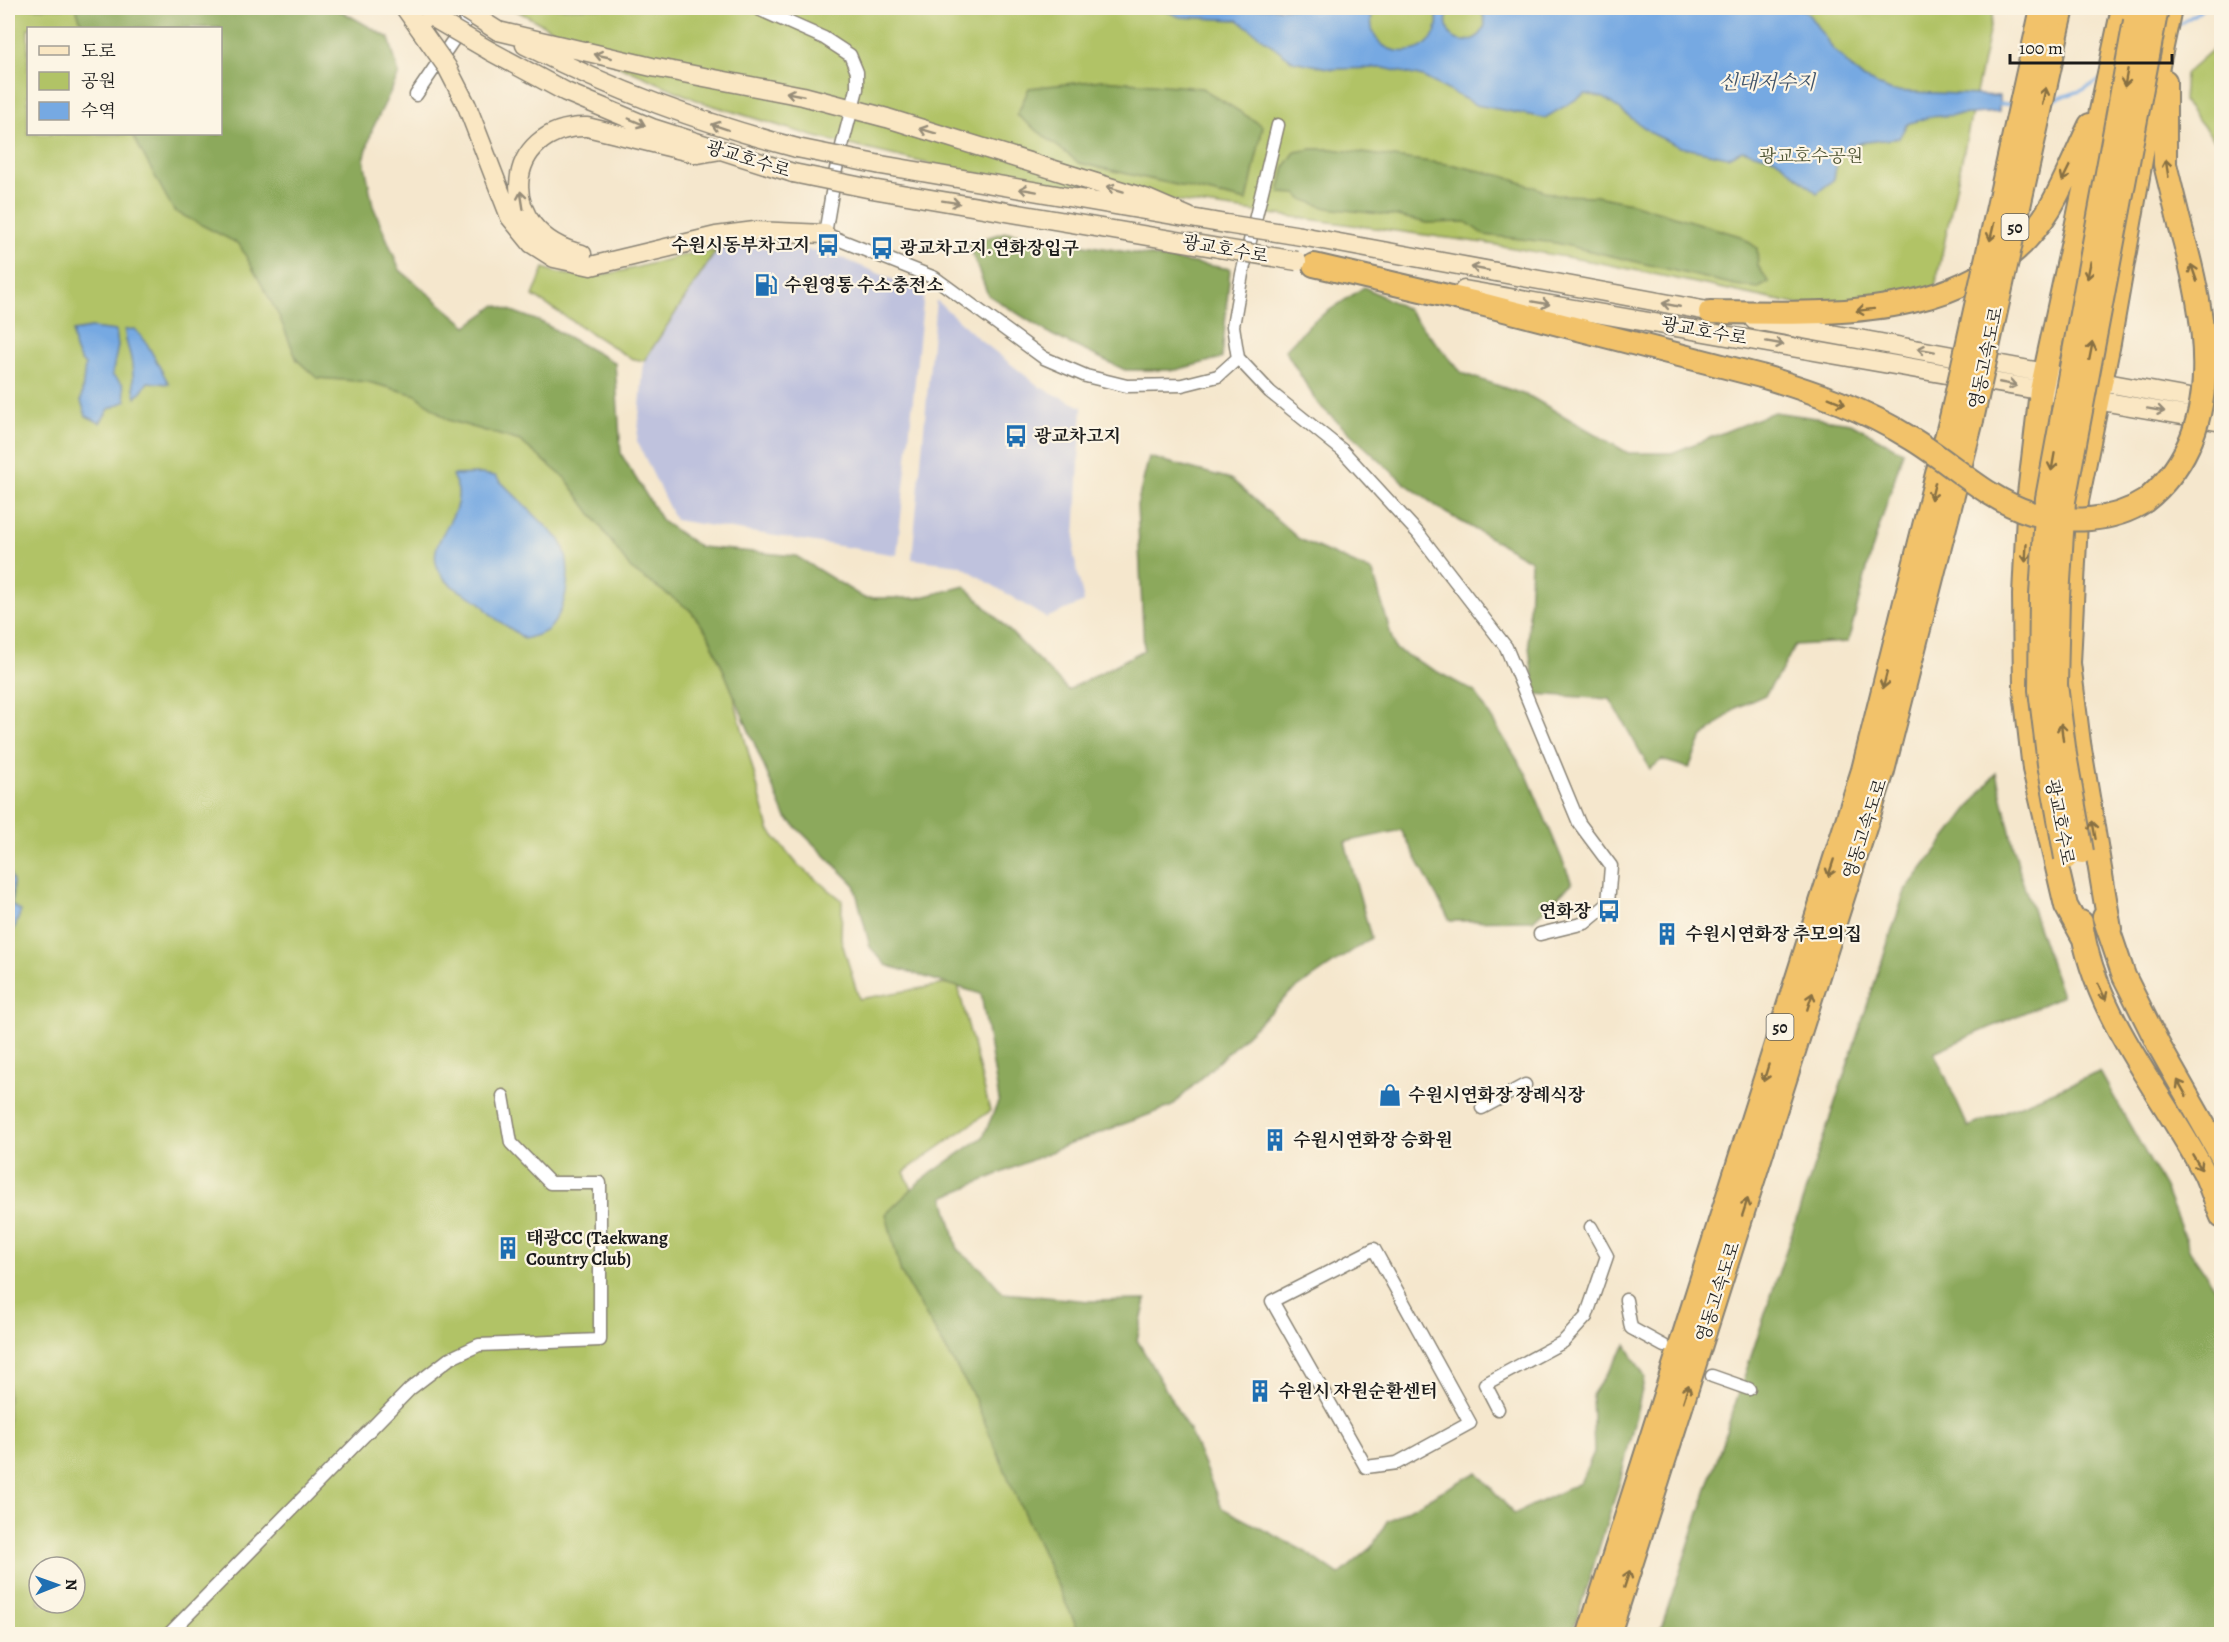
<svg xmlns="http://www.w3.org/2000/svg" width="2229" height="1642" font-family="Alegreya,'Noto Serif KR',serif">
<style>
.industrial{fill:#bfc2dd}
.green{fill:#b1c366;stroke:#667041;stroke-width:1.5;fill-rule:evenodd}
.forest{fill:#8ca95b;stroke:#54623c;stroke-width:1.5}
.water{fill:#76a9e2;stroke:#49627f;stroke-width:1.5}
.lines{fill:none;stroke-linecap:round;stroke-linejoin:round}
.stream{stroke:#76a9e2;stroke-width:3}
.street-casing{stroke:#888274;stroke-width:15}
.secondary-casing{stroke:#888274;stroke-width:21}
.highway-casing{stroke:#888274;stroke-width:26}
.street{stroke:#fff;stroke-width:12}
.secondary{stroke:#fae7c3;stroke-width:18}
.highway{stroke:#f2c26a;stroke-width:22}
.secondary-bridge-casing{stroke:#888274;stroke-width:21;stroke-linecap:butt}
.highway-bridge-casing{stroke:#888274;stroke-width:26;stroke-linecap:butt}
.secondary-bridge{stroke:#fae7c3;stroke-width:18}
.highway-bridge{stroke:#f2c26a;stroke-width:22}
.oneway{stroke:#968c78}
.oneway2{stroke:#876f43}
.labels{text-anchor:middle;stroke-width:4.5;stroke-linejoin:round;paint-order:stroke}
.shield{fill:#fcf5e5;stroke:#5f5d58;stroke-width:1.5}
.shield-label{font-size:16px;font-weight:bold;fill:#1c1c1c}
.park-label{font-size:18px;fill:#505636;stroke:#fcf5e5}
.street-label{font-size:18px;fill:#1c1c1c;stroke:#fcf5e5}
.poi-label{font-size:18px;font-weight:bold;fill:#1c1c1c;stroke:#fcf5e5;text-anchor:start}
.water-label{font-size:20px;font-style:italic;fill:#40546b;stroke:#fcf5e5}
</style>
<rect width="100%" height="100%" fill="#fcf5e5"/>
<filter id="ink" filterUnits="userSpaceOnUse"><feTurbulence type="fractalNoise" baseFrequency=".0167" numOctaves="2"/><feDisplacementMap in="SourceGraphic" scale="12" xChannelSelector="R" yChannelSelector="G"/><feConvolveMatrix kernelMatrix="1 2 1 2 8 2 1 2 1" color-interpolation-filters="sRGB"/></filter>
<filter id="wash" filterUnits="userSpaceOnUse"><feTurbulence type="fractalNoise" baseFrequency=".008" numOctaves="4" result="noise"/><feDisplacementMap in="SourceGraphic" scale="24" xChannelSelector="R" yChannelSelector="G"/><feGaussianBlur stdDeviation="1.35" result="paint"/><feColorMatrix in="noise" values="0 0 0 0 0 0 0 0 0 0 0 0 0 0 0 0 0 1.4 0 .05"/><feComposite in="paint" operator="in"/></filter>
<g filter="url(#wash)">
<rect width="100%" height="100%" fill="#f5e7cd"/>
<path class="industrial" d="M721 245 826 251 924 293 897 555 675 520 637 441 644 361Z
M936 300 979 339 1040 387 1082 407 1074 556 1084 602 1046 618 960 565 912 559Z"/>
<path class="green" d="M8 8H239L352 216 731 645 735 702 769 830 798 865 842 900 841 939 859 999 957 982 990 1111 904 1172 1117 1634H8ZM28 28H220V134H28ZM39 1567H75V1603H39Z
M512 8H1994L1935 287 1887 301 1800 305 1601 263 1484 243 963 172 816 137 701 102 615 64Z
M2221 42V148L2183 101 2185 74Z
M716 251 644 361 630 358 533 296 544 268C601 292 659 253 716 251Z"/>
<path class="forest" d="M76 8H330L343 12 389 38 399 74 372 130 364 160 373 206 400 270 467 326 496 305 541 322 615 363 621 454 662 521 700 547 796 556 864 598H918L965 586 1068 690 1144 650 1137 505 1149 457 1231 479 1299 539 1373 572 1395 649 1475 692 1527 775 1572 883 1533 920 1450 921 1401 830 1345 842 1371 938 1290 993 1172 1106 1067 1145 944 1197 958 1250 985 1272 1003 1293 1089 1301 1146 1300 1137 1340 1189 1430 1222 1508 1304 1551 1339 1575 1371 1548 1387 1521 1477 1472 1514 1514 1580 1483 1594 1452 1592 1395 1626 1345 1645 1377 1620 1481 1572 1634H1080L1015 1494 974 1397 901 1273 886 1214 920 1181 983 1137 999 1100 981 994 886 965 870 947 854 884 785 816 708 634 690 610 631 569 566 479 520 441 448 420 416 395 368 382 317 378 297 360 279 316 239 244 174 211 132 134H220V28H83Z
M1102 80 1202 88 1263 126 1247 201 1079 163 1017 115 1029 88Z
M1312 149H1332L1454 165 1503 176 1556 195 1596 196 1631 203 1740 236 1757 248 1758 266 1769 282 1759 288 1735 285 1556 243 1484 235 1466 222 1427 223 1398 216 1327 208 1302 199 1297 194 1279 193 1285 166 1295 152Z
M1006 232 1230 269 1222 358 1176 370H1125L1052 335 988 295 968 243Z
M1364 287 1407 309 1462 373 1531 397 1628 453H1672L1774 412 1851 423 1903 452 1872 550 1848 642 1795 645 1782 670 1765 695 1736 708 1701 739 1689 768 1662 760 1650 769 1610 699 1535 694 1528 639 1531 561 1446 513 1403 482 1318 404 1285 350 1312 322Z
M1996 773 2021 877 2062 996 1934 1052 1968 1127 2100 1072 2165 1188 2190 1251 2221 1296V1634H1659L1905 891Z"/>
<path class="water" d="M1158 8H1373C1358 69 1453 63 1435 8H1453C1448 13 1445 18 1447 25 1451 57 1503 36 1478 8H1800L1807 12 1833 49 1861 77 1892 91 1999 96V112L1929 117 1907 124 1899 138 1859 143 1838 154 1834 179 1817 193 1775 158 1742 150 1728 157 1680 147 1653 134 1604 98 1585 94 1545 118 1476 105 1423 77 1384 68 1333 69 1293 61 1238 20 1180 17Z
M91 328 116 331 118 346 112 375 123 384 126 401 109 409 100 423 86 416 81 401 85 365C75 355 73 345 73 331Z
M135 329 146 342 169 384 148 382 136 398C132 385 134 372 131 359 129 347 125 345 125 330Z
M481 474 495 476 560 540C574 564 568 607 550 628 545 634 531 637 524 639 515 630 504 626 494 617 488 613 484 605 478 601 465 593 450 588 441 574 421 544 461 522 458 492 458 487 454 480 452 475Z
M8 867 13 882 12 905 21 911 13 932 8 937Z"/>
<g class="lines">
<path class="stream" d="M2176 27 2204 8
M2050 101 2083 90 2099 80
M1999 104H2011"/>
</g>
</g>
<g filter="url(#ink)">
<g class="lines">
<g class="street-casing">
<path id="street" d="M756 8 824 38 850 55 857 72V89L836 169 825 234 935 278 1044 358 1086 376 1127 386 1182 385 1218 376 1238 358
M416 95 475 8
M1278 125 1242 274 1233 326 1238 358 1270 392 1342 450 1418 533 1506 647 1579 823 1611 866 1608 904 1585 923 1540 934
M1482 1108 1525 1085
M1374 1249 1470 1423 1397 1463 1366 1467 1272 1301Z
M1626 1300 1631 1328 1664 1346
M1712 1376 1749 1389
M1498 1409 1485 1384 1563 1342 1586 1317 1607 1256 1591 1227
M169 1634 410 1389 449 1359 479 1345 600 1340V1183H550L511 1143 503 1096"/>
</g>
<g class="secondary-casing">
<path id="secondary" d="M416 8 430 16
M498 31 652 67 803 96 887 118 1145 198 1189 217
M525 45C615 91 699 122 797 148
M490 51 566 92 652 128 793 173
M467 106 510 217 532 244 554 258 591 266 716 236 755 231 825 234
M881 165 1226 224
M872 189 1219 248
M1301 236 1724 314
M582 254C492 233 503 125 587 127L698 154 721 150
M1464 290 2222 422
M1754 320 2057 375
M2090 380 2222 404"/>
</g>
<g class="highway-casing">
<path id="highway" d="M2037 31 2042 8
M2057 34 2063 8
M2165 81V164L2180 225
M1314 265 1477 303 1761 376
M1710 312C1828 313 1979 325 2050 208 2065 182 2077 152 2090 125
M2104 917 2124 976 2159 1046 2222 1157
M2081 922C2094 1016 2162 1092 2205 1174 2211 1188 2216 1203 2222 1217
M2110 929 2079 743 2069 663 2077 501 2109 343 2154 85 2170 8
M2083 937 2066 906 2034 769 2025 691 2024 595 2029 494 2041 391 2123 8
M1589 1634 1863 770 1952 414
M1609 1634 1883 771 1972 420"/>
</g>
<use href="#street" class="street"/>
<use href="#secondary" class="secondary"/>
<use href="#highway" class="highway"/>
<g class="secondary-bridge-casing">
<path id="secondary-bridge" d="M405 8 447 67 467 106
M462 8 498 31
M430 16 490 51
M797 148 881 165
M793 173 872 189
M1226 224 1301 236
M1219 248 1297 261"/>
</g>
<g class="highway-bridge-casing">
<path id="highway-bridge" d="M1761 376C1815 392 1864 409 1912 439 1952 463 1986 499 2031 513 2068 524 2113 522 2145 501 2229 433 2207 321 2180 225
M1952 414 2037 31
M1972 420 2057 34
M2082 852 2065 755 2056 685 2058 597 2064 501 2157 8
M2066 858 2049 764 2040 690 2041 595 2047 498 2135 21"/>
</g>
<use href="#secondary-bridge" class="secondary-bridge"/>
<use href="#highway-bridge" class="highway-bridge"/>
</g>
<defs><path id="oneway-shaft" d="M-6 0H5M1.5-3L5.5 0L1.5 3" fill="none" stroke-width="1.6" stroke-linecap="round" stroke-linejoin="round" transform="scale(1.5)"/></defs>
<g class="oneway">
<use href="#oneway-shaft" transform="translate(603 56) rotate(-167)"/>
<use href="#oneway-shaft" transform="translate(795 94) rotate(-169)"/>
<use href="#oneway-shaft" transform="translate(637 122) rotate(23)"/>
<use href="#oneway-shaft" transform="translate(720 127) rotate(-162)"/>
<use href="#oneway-shaft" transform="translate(928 131) rotate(-163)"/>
<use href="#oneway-shaft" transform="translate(1115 189) rotate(-163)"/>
<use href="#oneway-shaft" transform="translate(1028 190) rotate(-170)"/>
<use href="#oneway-shaft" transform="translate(522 200) rotate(-99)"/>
<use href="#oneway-shaft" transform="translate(951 202) rotate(9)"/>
<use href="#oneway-shaft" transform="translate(1480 269) rotate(-169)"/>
<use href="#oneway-shaft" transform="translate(1541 303) rotate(10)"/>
<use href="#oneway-shaft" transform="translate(1671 305) rotate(-169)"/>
<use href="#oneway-shaft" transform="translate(1775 343) rotate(10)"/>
<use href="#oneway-shaft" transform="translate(1926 350) rotate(-170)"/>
<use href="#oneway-shaft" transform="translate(2008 384) rotate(11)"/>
<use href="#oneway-shaft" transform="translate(2156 410) rotate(10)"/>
</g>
<g class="oneway2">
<use href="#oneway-shaft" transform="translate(2126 78) rotate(100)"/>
<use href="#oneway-shaft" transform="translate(2044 96) rotate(-78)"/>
<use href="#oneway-shaft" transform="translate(2167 168) rotate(-99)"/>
<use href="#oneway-shaft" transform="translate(2066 173) rotate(116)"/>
<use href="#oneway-shaft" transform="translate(1992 232) rotate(103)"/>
<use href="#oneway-shaft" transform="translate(2089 270) rotate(101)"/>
<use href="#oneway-shaft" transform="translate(2194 273) rotate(-109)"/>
<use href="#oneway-shaft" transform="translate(1865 310) rotate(173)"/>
<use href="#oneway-shaft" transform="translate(2091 351) rotate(-79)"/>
<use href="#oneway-shaft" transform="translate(1837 401) rotate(22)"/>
<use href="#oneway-shaft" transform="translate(2053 462) rotate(100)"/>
<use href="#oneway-shaft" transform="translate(1933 491) rotate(104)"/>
<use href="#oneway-shaft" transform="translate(2026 553) rotate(93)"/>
<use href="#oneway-shaft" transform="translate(1885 680) rotate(104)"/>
<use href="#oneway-shaft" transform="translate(2062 732) rotate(-97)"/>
<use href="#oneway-shaft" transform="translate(2094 830) rotate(-100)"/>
<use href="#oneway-shaft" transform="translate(1831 868) rotate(108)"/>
<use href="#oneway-shaft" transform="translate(2102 992) rotate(65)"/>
<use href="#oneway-shaft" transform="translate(1810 1001) rotate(-72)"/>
<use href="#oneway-shaft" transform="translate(1766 1073) rotate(107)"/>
<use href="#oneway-shaft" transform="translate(2182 1088) rotate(-119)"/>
<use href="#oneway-shaft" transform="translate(2197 1162) rotate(59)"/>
<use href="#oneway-shaft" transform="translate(1745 1207) rotate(-72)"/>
<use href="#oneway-shaft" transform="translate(1686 1393) rotate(-72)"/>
<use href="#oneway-shaft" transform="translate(1627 1579) rotate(-72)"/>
</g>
</g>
<defs>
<g id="bus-bare" transform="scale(1.8)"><path d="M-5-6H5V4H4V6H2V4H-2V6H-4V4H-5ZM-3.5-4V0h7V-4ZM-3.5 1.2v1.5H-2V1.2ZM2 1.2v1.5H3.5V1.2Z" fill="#1f6fb2" stroke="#fcf5e5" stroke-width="2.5" paint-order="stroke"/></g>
<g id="fuel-bare" transform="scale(1.8)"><path d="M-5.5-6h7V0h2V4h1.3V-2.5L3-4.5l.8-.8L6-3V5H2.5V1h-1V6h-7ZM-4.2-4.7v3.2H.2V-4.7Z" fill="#1f6fb2" stroke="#fcf5e5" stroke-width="2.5" paint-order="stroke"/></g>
<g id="building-bare" transform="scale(1.8)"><path d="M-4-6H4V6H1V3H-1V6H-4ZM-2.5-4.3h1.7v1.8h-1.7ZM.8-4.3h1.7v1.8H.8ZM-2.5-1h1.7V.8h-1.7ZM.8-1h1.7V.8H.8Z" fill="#1f6fb2" stroke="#fcf5e5" stroke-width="2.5" paint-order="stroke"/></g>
<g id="shop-bare" transform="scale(1.8)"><path d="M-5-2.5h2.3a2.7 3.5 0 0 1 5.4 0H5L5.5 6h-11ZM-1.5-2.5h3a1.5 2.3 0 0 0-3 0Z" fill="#1f6fb2" stroke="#fcf5e5" stroke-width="2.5" paint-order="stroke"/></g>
</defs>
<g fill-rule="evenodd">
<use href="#bus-bare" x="828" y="245"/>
<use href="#bus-bare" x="882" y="248"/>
<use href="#fuel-bare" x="766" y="285"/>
<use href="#bus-bare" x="1016" y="436"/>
<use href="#bus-bare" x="1609" y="911"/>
<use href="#building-bare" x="1667" y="934"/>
<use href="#shop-bare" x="1390" y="1095"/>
<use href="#building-bare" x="1275" y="1140"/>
<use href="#building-bare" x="508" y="1248"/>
<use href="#building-bare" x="1260" y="1391"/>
</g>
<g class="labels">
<g class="shield">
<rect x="2001.5" y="214" width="27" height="26" rx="4.5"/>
<rect x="1766.5" y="1014" width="27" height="26" rx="4.5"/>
</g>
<g class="shield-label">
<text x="2015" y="233">50</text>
<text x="1780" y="1033">50</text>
</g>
<g class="park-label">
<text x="1811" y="162">광교호수공원</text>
</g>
<g class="street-label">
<text transform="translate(748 159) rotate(17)" y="6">광교호수로</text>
<text transform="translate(1225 249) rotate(10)" y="6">광교호수로</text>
<text transform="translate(1704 331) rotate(10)" y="6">광교호수로</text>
<text transform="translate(1986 358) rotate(-78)" y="6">영동고속도로</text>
<text transform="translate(2060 822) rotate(79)" y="6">광교호수로</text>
<text transform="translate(1865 829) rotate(-72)" y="6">영동고속도로</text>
<text transform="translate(1718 1292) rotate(-72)" y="6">영동고속도로</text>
</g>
<g class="poi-label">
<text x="810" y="251" text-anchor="end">수원시동부차고지</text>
<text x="900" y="254">광교차고지.연화장입구</text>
<text x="784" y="291">수원영통 수소충전소</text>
<text x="1034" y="442">광교차고지</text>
<text x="1591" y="917" text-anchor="end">연화장</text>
<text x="1685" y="940">수원시연화장 추모의집</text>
<text x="1408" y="1101">수원시연화장 장례식장</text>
<text x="1293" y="1146">수원시연화장 승화원</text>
<text x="526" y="1244">태광CC (Taekwang<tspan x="526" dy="21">Country Club)</tspan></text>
<text x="1278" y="1397">수원시 자원순환센터</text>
</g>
<g class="water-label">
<text x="1767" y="89">신대저수지</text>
</g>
</g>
<rect width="2229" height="1642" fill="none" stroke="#fcf5e5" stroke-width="30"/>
<rect x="27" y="27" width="195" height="108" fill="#fcf5e5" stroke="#a29e95" stroke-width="1.5"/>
<rect x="39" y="46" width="30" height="9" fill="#fae7c3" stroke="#a29e95" stroke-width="1.5"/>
<text x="81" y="57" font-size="18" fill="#1c1c1c">도로</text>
<rect x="39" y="72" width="30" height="18" fill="#b1c366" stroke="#a29e95" stroke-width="1.5"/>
<text x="81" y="87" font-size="18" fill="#1c1c1c">공원</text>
<rect x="39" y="102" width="30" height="18" fill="#76a9e2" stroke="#a29e95" stroke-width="1.5"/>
<text x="81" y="117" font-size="18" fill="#1c1c1c">수역</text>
<g transform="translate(57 1585) rotate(89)"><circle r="28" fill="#fcf5e5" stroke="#a29e95" stroke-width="1.5"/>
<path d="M0-4.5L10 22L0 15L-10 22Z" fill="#1f6fb2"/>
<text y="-9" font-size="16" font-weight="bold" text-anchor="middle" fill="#1c1c1c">N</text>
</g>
<path d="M2010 54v9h162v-9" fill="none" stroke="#1c1c1c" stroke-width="3"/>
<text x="2019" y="54" font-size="18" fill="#1c1c1c" stroke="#fcf5e5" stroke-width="4.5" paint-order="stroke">100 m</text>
</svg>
